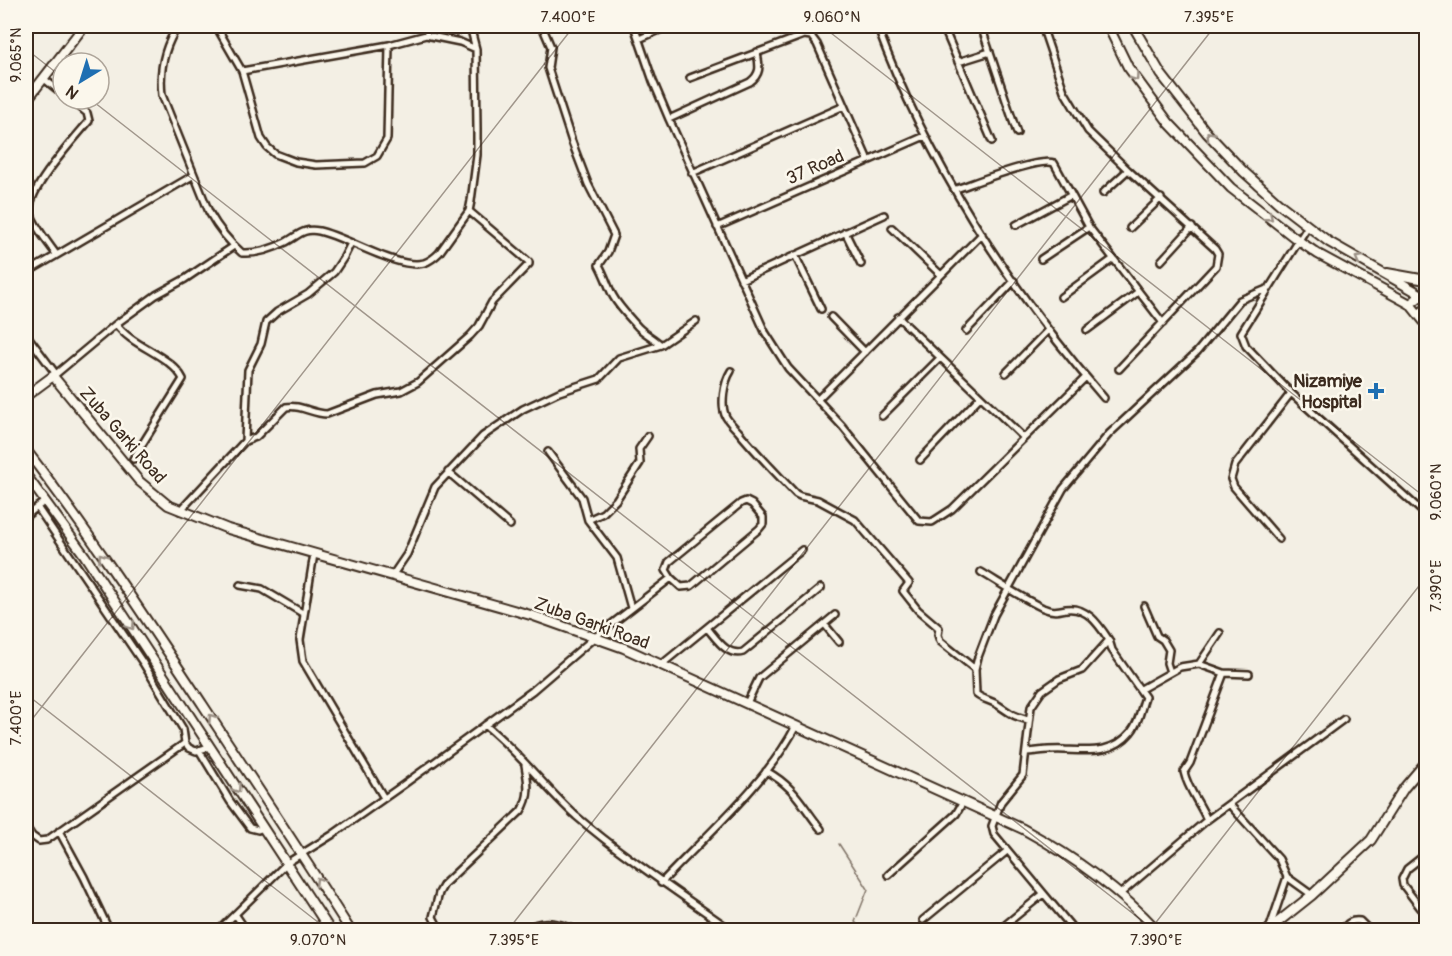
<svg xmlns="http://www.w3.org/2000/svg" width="1452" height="956" font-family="Pangolin,sans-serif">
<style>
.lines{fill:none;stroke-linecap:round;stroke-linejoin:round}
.stream{stroke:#817468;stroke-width:1.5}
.street-casing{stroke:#3b2a1e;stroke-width:10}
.secondary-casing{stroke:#3b2a1e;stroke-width:12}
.street{stroke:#fbf7ec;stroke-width:5}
.secondary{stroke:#fbf7ec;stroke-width:8}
.oneway{stroke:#9b9085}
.ticks{fill:none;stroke:#3b2a1e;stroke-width:1.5;stroke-opacity:0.45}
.poi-dot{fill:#1f6fb2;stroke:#fbf7ec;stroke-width:2}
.labels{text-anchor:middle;stroke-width:5;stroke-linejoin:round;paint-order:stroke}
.street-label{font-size:18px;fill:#3b2a1e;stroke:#fbf7ec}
.poi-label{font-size:18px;font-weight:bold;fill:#3b2a1e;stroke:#fbf7ec;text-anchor:end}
.neatline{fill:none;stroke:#3b2a1e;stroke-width:2}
.ticks-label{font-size:15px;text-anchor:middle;fill:#3b2a1e}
</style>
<rect width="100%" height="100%" fill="#f3efe4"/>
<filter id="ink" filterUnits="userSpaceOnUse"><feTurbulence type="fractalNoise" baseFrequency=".0167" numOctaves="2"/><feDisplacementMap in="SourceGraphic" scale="12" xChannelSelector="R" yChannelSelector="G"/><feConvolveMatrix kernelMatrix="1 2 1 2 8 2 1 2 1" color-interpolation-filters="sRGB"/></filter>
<g filter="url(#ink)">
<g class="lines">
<path class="stream" d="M839 844 868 889 855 922 863 930"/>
<g class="street-casing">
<path id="street" d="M178 26C164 47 159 69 162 95L209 212C218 228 228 241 242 253 257 254 272 249 286 242 299 235 303 228 319 231 347 237 398 270 424 263 430 261 435 257 439 253L469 211 471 201 477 155V129L476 49 470 26
M216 26 242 71 261 138 267 147 275 154 296 162 316 165 365 163 377 156 387 139 389 45
M634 26 653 81 669 119 765 332 788 368 842 426 919 521 932 522 952 509 1086 377
M877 26C927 161 1009 289 1104 398
M943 26 992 141
M981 26 1017 133
M1042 26 1064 91 1088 131 1128 170 1215 249 1218 254 1216 266 1119 369
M426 35 460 42 476 49
M639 39 669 26
M958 62 990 52
M242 71 389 45 426 35 430 26
M43 78 63 94
M690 78 804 35 811 36 817 44 868 160
M669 119 750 82C762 73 759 65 757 52
M692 173 844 106
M956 189C974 183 1039 157 1054 163L1089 227 1163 323
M1103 193 1128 170
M1016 225 1070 196
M717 227 925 136
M892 228 941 275
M1130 228 1161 198
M845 232 861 264
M56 254C49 244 31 222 30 210 28 189 75 138 89 121L87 113 70 99
M795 255 821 309
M1041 259 1089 227
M1161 261 1192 227
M26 273 194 175
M741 280 884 215
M1061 297 1113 259
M831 317 865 352
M898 317 1024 438
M116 324C132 347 171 355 183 379L133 459
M1087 330 1138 292
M966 331 1014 281
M26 334 56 374 54 375
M661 345 696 321
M731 371C724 382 720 405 726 417 729 422 734 427 738 431 756 453 776 473 796 494L800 496 818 500 855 520 909 583 903 591 918 610 939 628 938 635 940 641 975 669
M1006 373 1048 330
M56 374 116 324 156 295 185 279 234 246
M1291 393 1426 515
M818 399 982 234
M882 416 940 358
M245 441 256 437 286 407C300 404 312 414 327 414L377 395 401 391 418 382 470 336 479 326 492 302 529 264V262L469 211
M548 452 582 498 588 520 617 558 631 608
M920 460 980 397
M448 472 510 525
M746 501 752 504 763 517V524L759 529 691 586 681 587 671 578 666 570 669 562 741 503Z
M37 507 143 663 183 729 185 743
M180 511 245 441 248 370 261 344 266 322 277 312 308 294 334 272 344 257 351 243
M26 516 45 501
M588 520 603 513 616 500 640 463 639 449 648 436
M1279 539 1234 487 1231 479 1235 465 1291 393 1246 346 1241 333 1308 226
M314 554 300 640 303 661 384 798
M981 572C1001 584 1022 598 1043 608 1052 612 1057 611 1066 609 1087 606 1099 625 1109 640
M392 576 407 554 435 487 483 436 523 409 559 392 599 379 619 358 661 345C654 338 645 334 638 327 630 318 619 307 613 296 608 286 605 276 599 265L608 252 614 235 588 184 572 142 548 68 551 47 542 26
M240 585 262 589 304 614
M1144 606 1157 636 1163 640 1169 650 1167 663 1170 672
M825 625 839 642
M707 628C716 638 727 657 743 652L821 588
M1199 664 1220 633
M661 665 802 550
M1224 673 1249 674
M1141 689 1180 667 1199 664 1224 673 1190 763 1184 772C1188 790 1200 803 1207 820
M747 703 759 678 835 615
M1029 720C1012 716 1012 714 998 705 991 700 983 700 976 694L975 669 978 657 994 615 1063 489 1109 434 1197 352 1240 300 1269 288
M485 725C519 752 544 787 576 816 625 858 679 893 731 930
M199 750 230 801 250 828 258 830 264 828
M1027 752C1039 751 1052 749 1065 750 1090 751 1113 754 1131 732 1139 723 1141 708 1145 697L1112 650 1109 640 1082 670 1059 679 1042 691 1031 707 1023 775 1001 802 992 826 994 834 1074 930
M766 771C795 787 801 804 821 829
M1229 804 1279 859 1287 877 1312 895
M26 827 32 836 39 841 47 840 185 743 189 748 196 751 209 747
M59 831 84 877 109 930
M1426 854 1407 869 1402 879 1403 885 1426 915
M888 875 956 814 963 802
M661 883C705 836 767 783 796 726
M1120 894 1207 820 1344 719
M235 914 246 930
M923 920 1007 851
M1270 927 1287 877
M219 930 287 863 332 835 403 785 532 691 595 637 671 578
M440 930 433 917 439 893 444 884 521 811C531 796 528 782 525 765
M525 930C542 918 559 923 576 930
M999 930 1043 894
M1343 930C1347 923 1351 920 1360 921L1369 930"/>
</g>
<g class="secondary-casing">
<path id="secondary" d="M1108 26 1128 67 1169 123 1231 188 1299 241 1318 254 1410 304 1426 324
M1133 26 1161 74 1207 133 1244 172 1282 206 1329 242 1422 295 1426 300
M26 101 84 26
M1387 273 1426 280
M1410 304 1426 292
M1419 314 1426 309
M26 396 53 376 139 481 168 505 228 529 534 616 624 648 1023 829C1074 857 1118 888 1157 930
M26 450C89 532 146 619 203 705 252 780 302 854 350 930
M26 475 85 556 330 930
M1268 930 1312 895 1371 840 1404 788 1426 762"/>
</g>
<use href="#street" class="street"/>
<use href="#secondary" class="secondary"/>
</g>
<defs><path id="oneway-chevron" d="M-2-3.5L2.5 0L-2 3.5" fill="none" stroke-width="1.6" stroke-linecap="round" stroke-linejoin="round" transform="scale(1.5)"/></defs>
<g class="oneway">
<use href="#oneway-chevron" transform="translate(1135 77) rotate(54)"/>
<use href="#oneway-chevron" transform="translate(1210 135) rotate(-132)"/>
<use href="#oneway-chevron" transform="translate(1269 217) rotate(38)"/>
<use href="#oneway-chevron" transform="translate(1359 259) rotate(-150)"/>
<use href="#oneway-chevron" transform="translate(102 557) rotate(-125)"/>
<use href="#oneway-chevron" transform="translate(131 626) rotate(57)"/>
<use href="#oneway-chevron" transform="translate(212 718) rotate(-123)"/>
<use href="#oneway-chevron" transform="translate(237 789) rotate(56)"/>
<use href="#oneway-chevron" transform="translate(319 881) rotate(-122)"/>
</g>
</g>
<path class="ticks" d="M822 26 1426 498M26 49 63 78M90 99 1154 930M26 694 328 930M26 727 574 26M508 930 1215 26M1150 930 1426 577"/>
<path class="poi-dot" d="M1373 382h6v6h6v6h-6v6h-6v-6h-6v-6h6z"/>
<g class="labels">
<g class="street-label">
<text transform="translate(815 167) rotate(-24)" y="6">37 Road</text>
<text transform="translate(123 435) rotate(49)" y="6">Zuba Garki Road</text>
<text transform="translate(592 623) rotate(20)" y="6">Zuba Garki Road</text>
</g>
<g class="poi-label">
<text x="1362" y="387">Nizamiye<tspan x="1362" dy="21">Hospital</tspan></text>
</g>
</g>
<rect width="1452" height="956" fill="none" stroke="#fbf7ec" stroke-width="66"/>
<g transform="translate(81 81) rotate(218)"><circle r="28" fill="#fbf7ec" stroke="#aea59a" stroke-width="1.5"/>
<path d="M0-4.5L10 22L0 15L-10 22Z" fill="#1f6fb2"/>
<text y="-9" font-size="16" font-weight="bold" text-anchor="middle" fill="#3b2a1e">N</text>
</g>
<rect x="33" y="33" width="1386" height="890" class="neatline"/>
<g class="ticks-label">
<text x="568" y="22">7.400°E</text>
<text x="832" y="22">9.060°N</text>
<text x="1209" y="22">7.395°E</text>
<text transform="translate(16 55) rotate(-90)" y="5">9.065°N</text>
<text transform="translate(1436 492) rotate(-90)" y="5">9.060°N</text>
<text transform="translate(1436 586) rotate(-90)" y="5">7.390°E</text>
<text transform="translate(16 718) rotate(-90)" y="5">7.400°E</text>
<text x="318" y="945">9.070°N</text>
<text x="514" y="945">7.395°E</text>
<text x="1156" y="945">7.390°E</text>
</g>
</svg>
